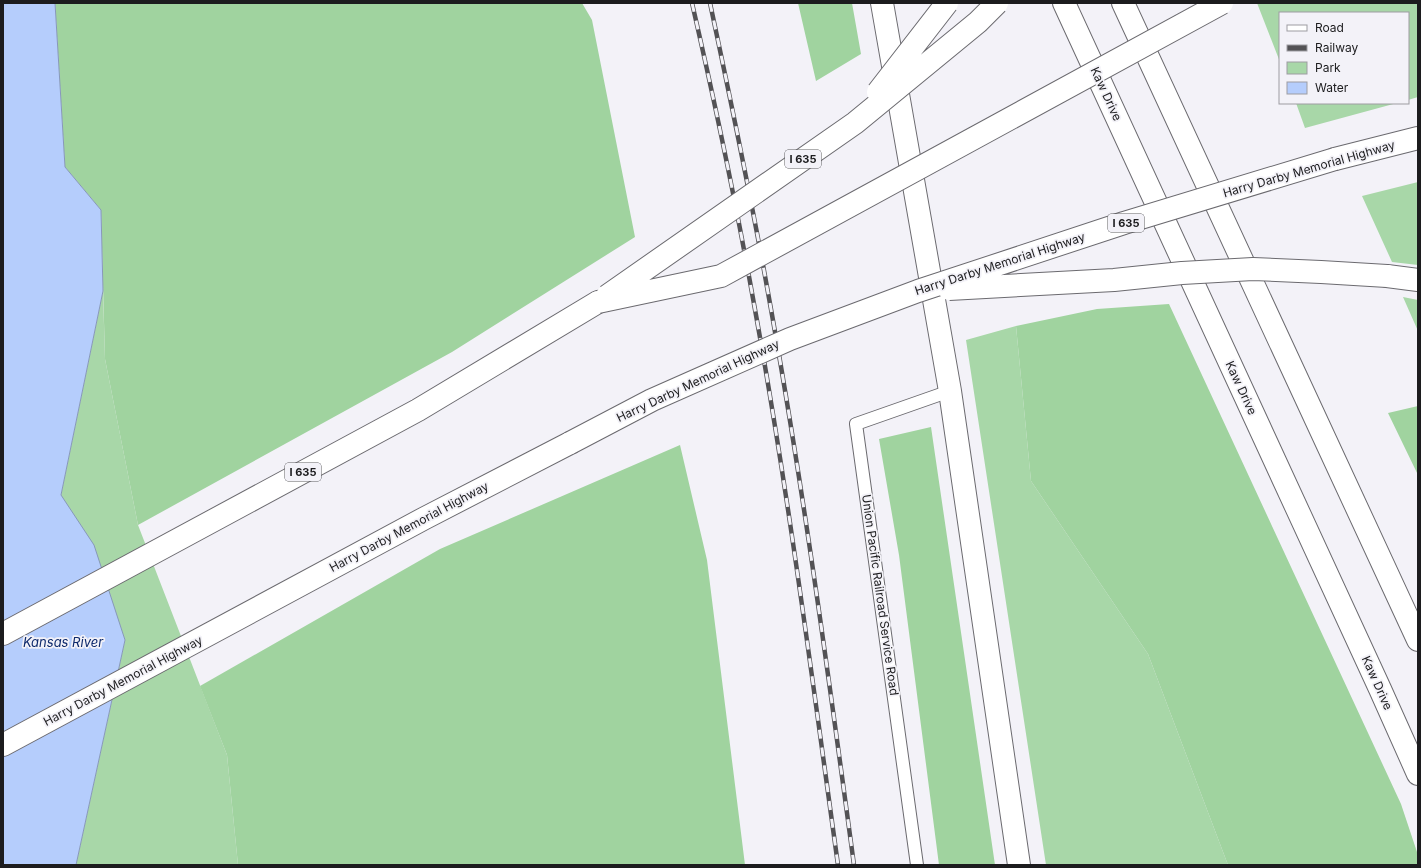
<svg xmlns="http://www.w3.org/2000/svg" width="1421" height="868" font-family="Inter,sans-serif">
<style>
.green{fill:#a8d7a8}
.forest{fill:#a0d39f}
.water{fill:#b5cdfc;stroke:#8798b9}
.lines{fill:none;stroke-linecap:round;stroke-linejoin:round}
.lane-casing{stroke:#6b6a6f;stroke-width:14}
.street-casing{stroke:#6b6a6f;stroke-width:24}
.secondary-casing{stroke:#6b6a6f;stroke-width:24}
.highway-casing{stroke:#6b6a6f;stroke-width:24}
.lane{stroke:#fff;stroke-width:12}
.street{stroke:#fff;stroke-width:22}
.secondary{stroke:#fff;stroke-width:22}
.highway{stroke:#fff;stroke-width:22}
.rail-casing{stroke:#535255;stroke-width:4.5}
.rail{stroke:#f3f2f8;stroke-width:3;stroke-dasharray:9;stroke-linecap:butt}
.highway-bridge-casing{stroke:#6b6a6f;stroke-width:24;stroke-linecap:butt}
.highway-bridge{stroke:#fff;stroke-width:22}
.labels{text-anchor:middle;stroke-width:3.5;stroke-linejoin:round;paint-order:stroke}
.shield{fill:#f3f2f8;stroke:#5c5c5f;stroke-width:1}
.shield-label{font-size:11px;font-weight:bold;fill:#1c1c1e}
.street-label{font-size:12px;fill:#1c1c1e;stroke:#f3f2f8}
.water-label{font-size:13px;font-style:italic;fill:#0e2a6c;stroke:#f3f2f8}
</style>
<rect width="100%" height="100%" fill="#f3f2f8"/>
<path class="green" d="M1257 3H1418V97L1408 100V13H1280V62Z
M1296 103H1397L1305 128Z
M1418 182V265L1392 262 1362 196Z
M103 291 105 359 138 525 227 755 238 865H76L125 640 61 495Z
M1403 297 1418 300V331Z
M1016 326 1031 481 1148 654 1228 865H1046L966 340Z"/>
<path class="forest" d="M55 3H582L592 20 635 237 452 352 138 525 105 359 101 210 65 167Z
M798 3H852L861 54 816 81Z
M1169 304 1401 804 1418 855V865H1228L1148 654 1031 481 1016 326 1097 309Z
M1418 406V475L1388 413Z
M931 427 995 865H939L899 555 879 439Z
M680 445 707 560 745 865H238L227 755 200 686 440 549Z"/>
<path class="water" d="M3 3H55L65 167 101 210 103 291 61 495 94 545 125 640 76 865H3Z"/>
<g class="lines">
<g class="lane-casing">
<path id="lane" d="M917 865 856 424 950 391"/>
</g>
<g class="street-casing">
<path id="street" d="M882 3 950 391 1019 865"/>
</g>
<g class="secondary-casing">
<path id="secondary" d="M1064 3 1380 689 1418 774
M1123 3 1418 640"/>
</g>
<g class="highway-casing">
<path id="highway" d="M1335 159 1418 138
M1387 276 1418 280
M3 634 418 410 598 302
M3 745 425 518 570 443"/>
</g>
<use href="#lane" class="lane"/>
<use href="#street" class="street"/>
<use href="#secondary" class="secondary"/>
<use href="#highway" class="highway"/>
<g class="rail-casing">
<path id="rail" d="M692 3C715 103 736 203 754 304 788 490 812 678 838 865
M710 3C730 97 750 192 767 287 802 479 828 672 854 865"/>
</g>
<use href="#rail" class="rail"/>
<g class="highway-bridge-casing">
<path id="highway-bridge" d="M878 92 947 3
M949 289 1114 280 1182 273 1253 269 1321 272 1387 276
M607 296 855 123 978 22 997 3
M598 302 721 276 1222 3
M570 443 652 400 790 339 918 291 1124 223 1335 159"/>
</g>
<use href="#highway-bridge" class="highway-bridge"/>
</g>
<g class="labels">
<g class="shield">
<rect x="785" y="150" width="36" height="18" rx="3"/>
<rect x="1108" y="214" width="36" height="18" rx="3"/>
<rect x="285" y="463" width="36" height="18" rx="3"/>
</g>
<g class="shield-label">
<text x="803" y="163">I 635</text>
<text x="1126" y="227">I 635</text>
<text x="303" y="476">I 635</text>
</g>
<g class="street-label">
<text transform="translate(1106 94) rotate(65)" y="4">Kaw Drive</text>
<text transform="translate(1309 169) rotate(-16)" y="4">Harry Darby Memorial Highway</text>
<text transform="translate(1000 264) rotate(-18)" y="4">Harry Darby Memorial Highway</text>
<text transform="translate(698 381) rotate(-25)" y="4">Harry Darby Memorial Highway</text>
<text transform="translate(1241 388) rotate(65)" y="4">Kaw Drive</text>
<text transform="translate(409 527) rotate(-28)" y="4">Harry Darby Memorial Highway</text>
<text transform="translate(880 595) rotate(82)" y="4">Union Pacific Railroad Service Road</text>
<text transform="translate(123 681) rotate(-28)" y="4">Harry Darby Memorial Highway</text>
<text transform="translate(1377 683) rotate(66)" y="4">Kaw Drive</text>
</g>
<g class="water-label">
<text x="63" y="647">Kansas River</text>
</g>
</g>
<rect width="1421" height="868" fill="none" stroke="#1c1c1e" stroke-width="8"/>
<rect x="1279" y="12" width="130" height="92" fill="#f3f2f8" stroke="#9d9ca1"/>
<rect x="1287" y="25" width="20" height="6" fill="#ffffff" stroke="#9d9ca1"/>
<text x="1315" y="32" font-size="12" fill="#1c1c1e">Road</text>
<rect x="1287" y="45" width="20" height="6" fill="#535255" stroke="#9d9ca1"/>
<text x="1315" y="52" font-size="12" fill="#1c1c1e">Railway</text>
<rect x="1287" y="62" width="20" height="12" fill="#a8d7a8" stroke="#9d9ca1"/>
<text x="1315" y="72" font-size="12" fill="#1c1c1e">Park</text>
<rect x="1287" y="82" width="20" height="12" fill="#b5cdfc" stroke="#9d9ca1"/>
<text x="1315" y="92" font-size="12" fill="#1c1c1e">Water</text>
</svg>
